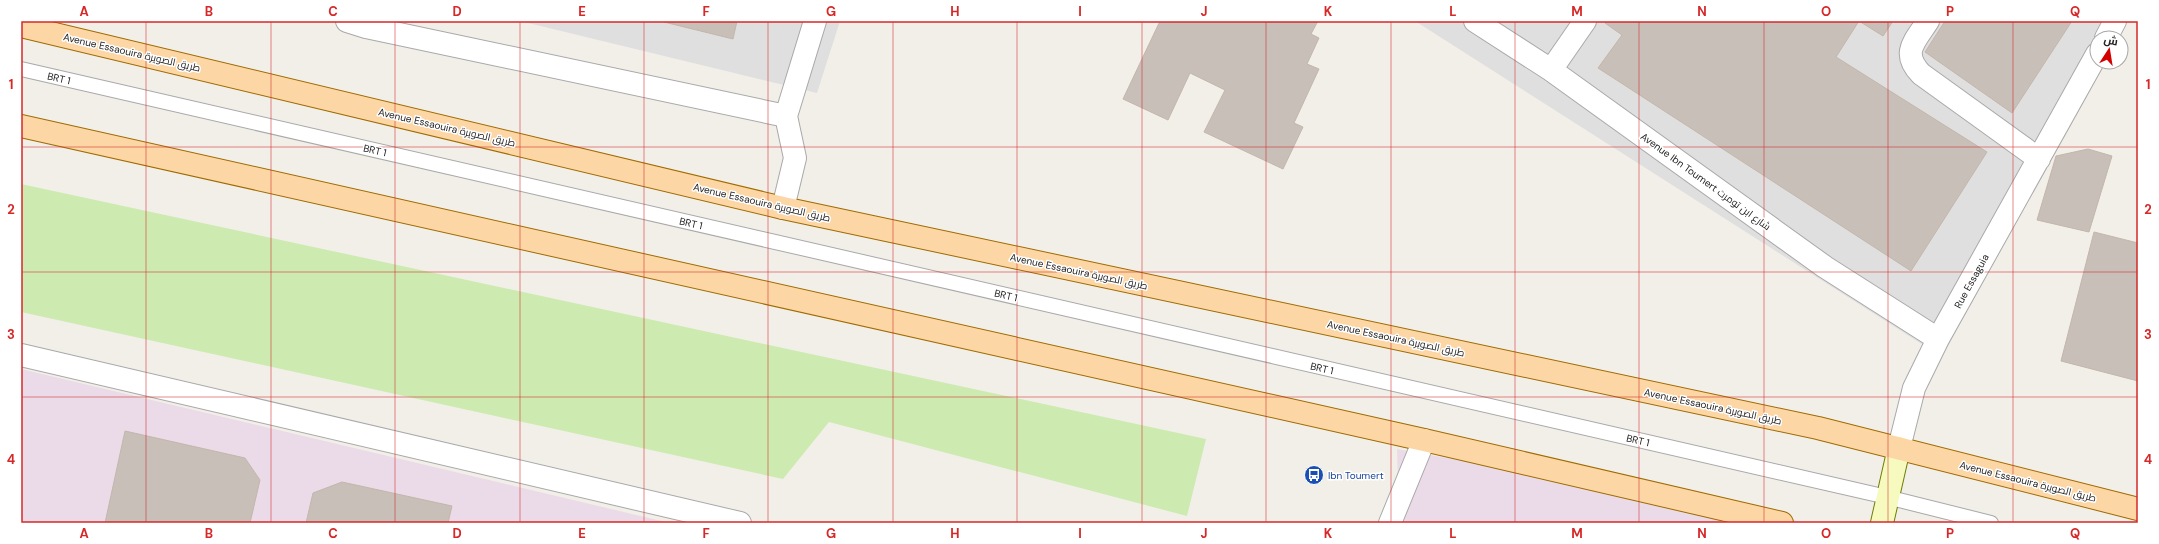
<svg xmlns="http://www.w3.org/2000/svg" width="2159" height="544" font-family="'DM Sans',Cairo,sans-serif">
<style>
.residential{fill:#e0dfdf}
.industrial{fill:#ebdbe8}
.grass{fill:#cdebb0}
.building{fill:#c7bfb8;stroke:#c4b6ab}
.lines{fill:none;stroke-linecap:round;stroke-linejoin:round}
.lane-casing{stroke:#a9a9a9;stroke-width:16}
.street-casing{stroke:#a9a9a9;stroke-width:24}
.secondary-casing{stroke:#707d05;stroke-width:24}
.primary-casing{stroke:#a06b00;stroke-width:24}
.lane{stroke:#fff;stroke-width:14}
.street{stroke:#fff;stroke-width:22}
.secondary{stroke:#f7fabf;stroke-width:22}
.primary{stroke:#fcd6a4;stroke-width:22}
.grid{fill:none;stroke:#d62828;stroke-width:1;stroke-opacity:0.55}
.labels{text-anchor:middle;stroke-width:3;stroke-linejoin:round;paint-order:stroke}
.street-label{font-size:10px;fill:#222;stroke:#fff}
.transit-label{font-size:10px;fill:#164399;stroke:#fff;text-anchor:start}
.neatline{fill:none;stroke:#d62828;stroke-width:1.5}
.grid-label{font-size:13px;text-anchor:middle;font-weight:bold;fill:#d62828}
</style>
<rect width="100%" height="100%" fill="#f2efe9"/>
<path class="residential" d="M520 21H840L817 93Z
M1415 21H2126L2117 38H2097L2104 62 1942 357Z"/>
<path class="industrial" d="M21 369 670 523H21Z
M1397 449 1808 523H1399Z"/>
<path class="grass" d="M21 184 1206 439 1187 516 829 422 783 479 21 312Z"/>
<path class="building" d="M660 21H737L733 39Z
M1160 21H1318L1311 34 1319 38 1307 64 1319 69 1294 123 1303 127 1283 169 1204 132 1225 90 1190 73 1168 120 1123 99Z
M1606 21H1859L1836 57 1987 152 1911 271 1598 68 1622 35 1605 23Z
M1859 21H1893L1883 36Z
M1945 21H2072L2012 113 1925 52Z
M2088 149 2112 156 2089 232 2037 220 2056 156Z
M2094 232 2138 243V381L2061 361Z
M125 431 245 458 260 480 250 523H105Z
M342 482 452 506 448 523H306L313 493Z"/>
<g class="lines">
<g class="lane-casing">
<path id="lane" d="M21 69 1887 497 1991 523"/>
</g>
<g class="street-casing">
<path id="street" d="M347 21 366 27 786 116 795 158 783 208
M1475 21 1551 70 1825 267 1938 339
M1928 21C1914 42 1901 53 1921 74L2039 159
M2106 38 2115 21
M1551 70 1585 21
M786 116 815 21
M21 355 740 523
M1899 448 1914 388 1938 339 2097 54
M1390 523 1424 440"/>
</g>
<g class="secondary-casing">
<path id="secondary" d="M1882 523 1899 448"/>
</g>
<g class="primary-casing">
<path id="primary" d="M21 26 783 208 1818 428 2138 509
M21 126 1424 440 1782 523"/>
</g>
<use href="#lane" class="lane"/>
<use href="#street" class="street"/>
<use href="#secondary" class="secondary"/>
<use href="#primary" class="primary"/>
</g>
<path class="grid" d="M146 21V523M271 21V523M395 21V523M520 21V523M644 21V523M768 21V523M893 21V523M1017 21V523M1142 21V523M1266 21V523M1391 21V523M1515 21V523M1639 21V523M1764 21V523M1888 21V523M2013 21V523M21 147H2138M21 272H2138M21 397H2138"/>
<defs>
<g id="bus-disc" transform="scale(1)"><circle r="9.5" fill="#1a4fb4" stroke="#fff"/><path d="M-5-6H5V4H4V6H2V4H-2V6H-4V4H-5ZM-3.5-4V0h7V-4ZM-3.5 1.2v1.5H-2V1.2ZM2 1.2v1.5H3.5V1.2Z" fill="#fff"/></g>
</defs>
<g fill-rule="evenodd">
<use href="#bus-disc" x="1314" y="475"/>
</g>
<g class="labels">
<g class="street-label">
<text transform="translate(132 52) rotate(13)" y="4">Avenue Essaouira طريق الصويرة</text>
<text transform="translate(59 78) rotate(13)" y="4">BRT 1</text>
<text transform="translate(447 127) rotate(13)" y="4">Avenue Essaouira طريق الصويرة</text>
<text transform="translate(375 150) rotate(13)" y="4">BRT 1</text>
<text transform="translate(1706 181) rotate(36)" y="4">Avenue Ibn Toumert شارع ابن تومرت</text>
<text transform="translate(762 202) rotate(13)" y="4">Avenue Essaouira طريق الصويرة</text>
<text transform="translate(691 223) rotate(13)" y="4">BRT 1</text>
<text transform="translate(1079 271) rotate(12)" y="4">Avenue Essaouira طريق الصويرة</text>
<text transform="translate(1971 281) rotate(-61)" y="4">Rue Essaguia</text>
<text transform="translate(1006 295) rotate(13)" y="4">BRT 1</text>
<text transform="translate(1396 338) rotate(12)" y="4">Avenue Essaouira طريق الصويرة</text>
<text transform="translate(1322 368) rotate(13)" y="4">BRT 1</text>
<text transform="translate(1713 406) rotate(12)" y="4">Avenue Essaouira طريق الصويرة</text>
<text transform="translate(1638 440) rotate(13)" y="4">BRT 1</text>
<text transform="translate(2028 481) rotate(14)" y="4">Avenue Essaouira طريق الصويرة</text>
</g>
<g class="transit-label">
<text x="1328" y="479">Ibn Toumert</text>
</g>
</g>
<rect width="2159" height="544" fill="none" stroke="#ffffff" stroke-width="44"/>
<g transform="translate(2109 50) rotate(12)"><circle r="19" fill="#ffffff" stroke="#a7a7a7"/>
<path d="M0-3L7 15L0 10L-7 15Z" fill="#d40000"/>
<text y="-6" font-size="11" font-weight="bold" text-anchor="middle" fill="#222222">ش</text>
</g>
<rect x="22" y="22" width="2115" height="500" class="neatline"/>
<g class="grid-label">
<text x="84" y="16">A</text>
<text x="209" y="16">B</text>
<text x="333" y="16">C</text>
<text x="457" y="16">D</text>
<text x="582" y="16">E</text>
<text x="706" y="16">F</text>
<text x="831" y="16">G</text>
<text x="955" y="16">H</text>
<text x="1080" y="16">I</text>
<text x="1204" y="16">J</text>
<text x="1328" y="16">K</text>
<text x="1453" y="16">L</text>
<text x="1577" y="16">M</text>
<text x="1702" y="16">N</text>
<text x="1826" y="16">O</text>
<text x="1950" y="16">P</text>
<text x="2075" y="16">Q</text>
<text x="11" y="89">1</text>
<text x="2148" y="89">1</text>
<text x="11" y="214">2</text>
<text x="2148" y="214">2</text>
<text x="11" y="339">3</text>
<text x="2148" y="339">3</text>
<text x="11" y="464">4</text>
<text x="2148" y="464">4</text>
<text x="84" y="538">A</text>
<text x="209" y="538">B</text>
<text x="333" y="538">C</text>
<text x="457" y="538">D</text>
<text x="582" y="538">E</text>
<text x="706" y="538">F</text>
<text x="831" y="538">G</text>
<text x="955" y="538">H</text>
<text x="1080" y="538">I</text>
<text x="1204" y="538">J</text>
<text x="1328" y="538">K</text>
<text x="1453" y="538">L</text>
<text x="1577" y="538">M</text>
<text x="1702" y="538">N</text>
<text x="1826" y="538">O</text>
<text x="1950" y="538">P</text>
<text x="2075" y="538">Q</text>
</g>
</svg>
